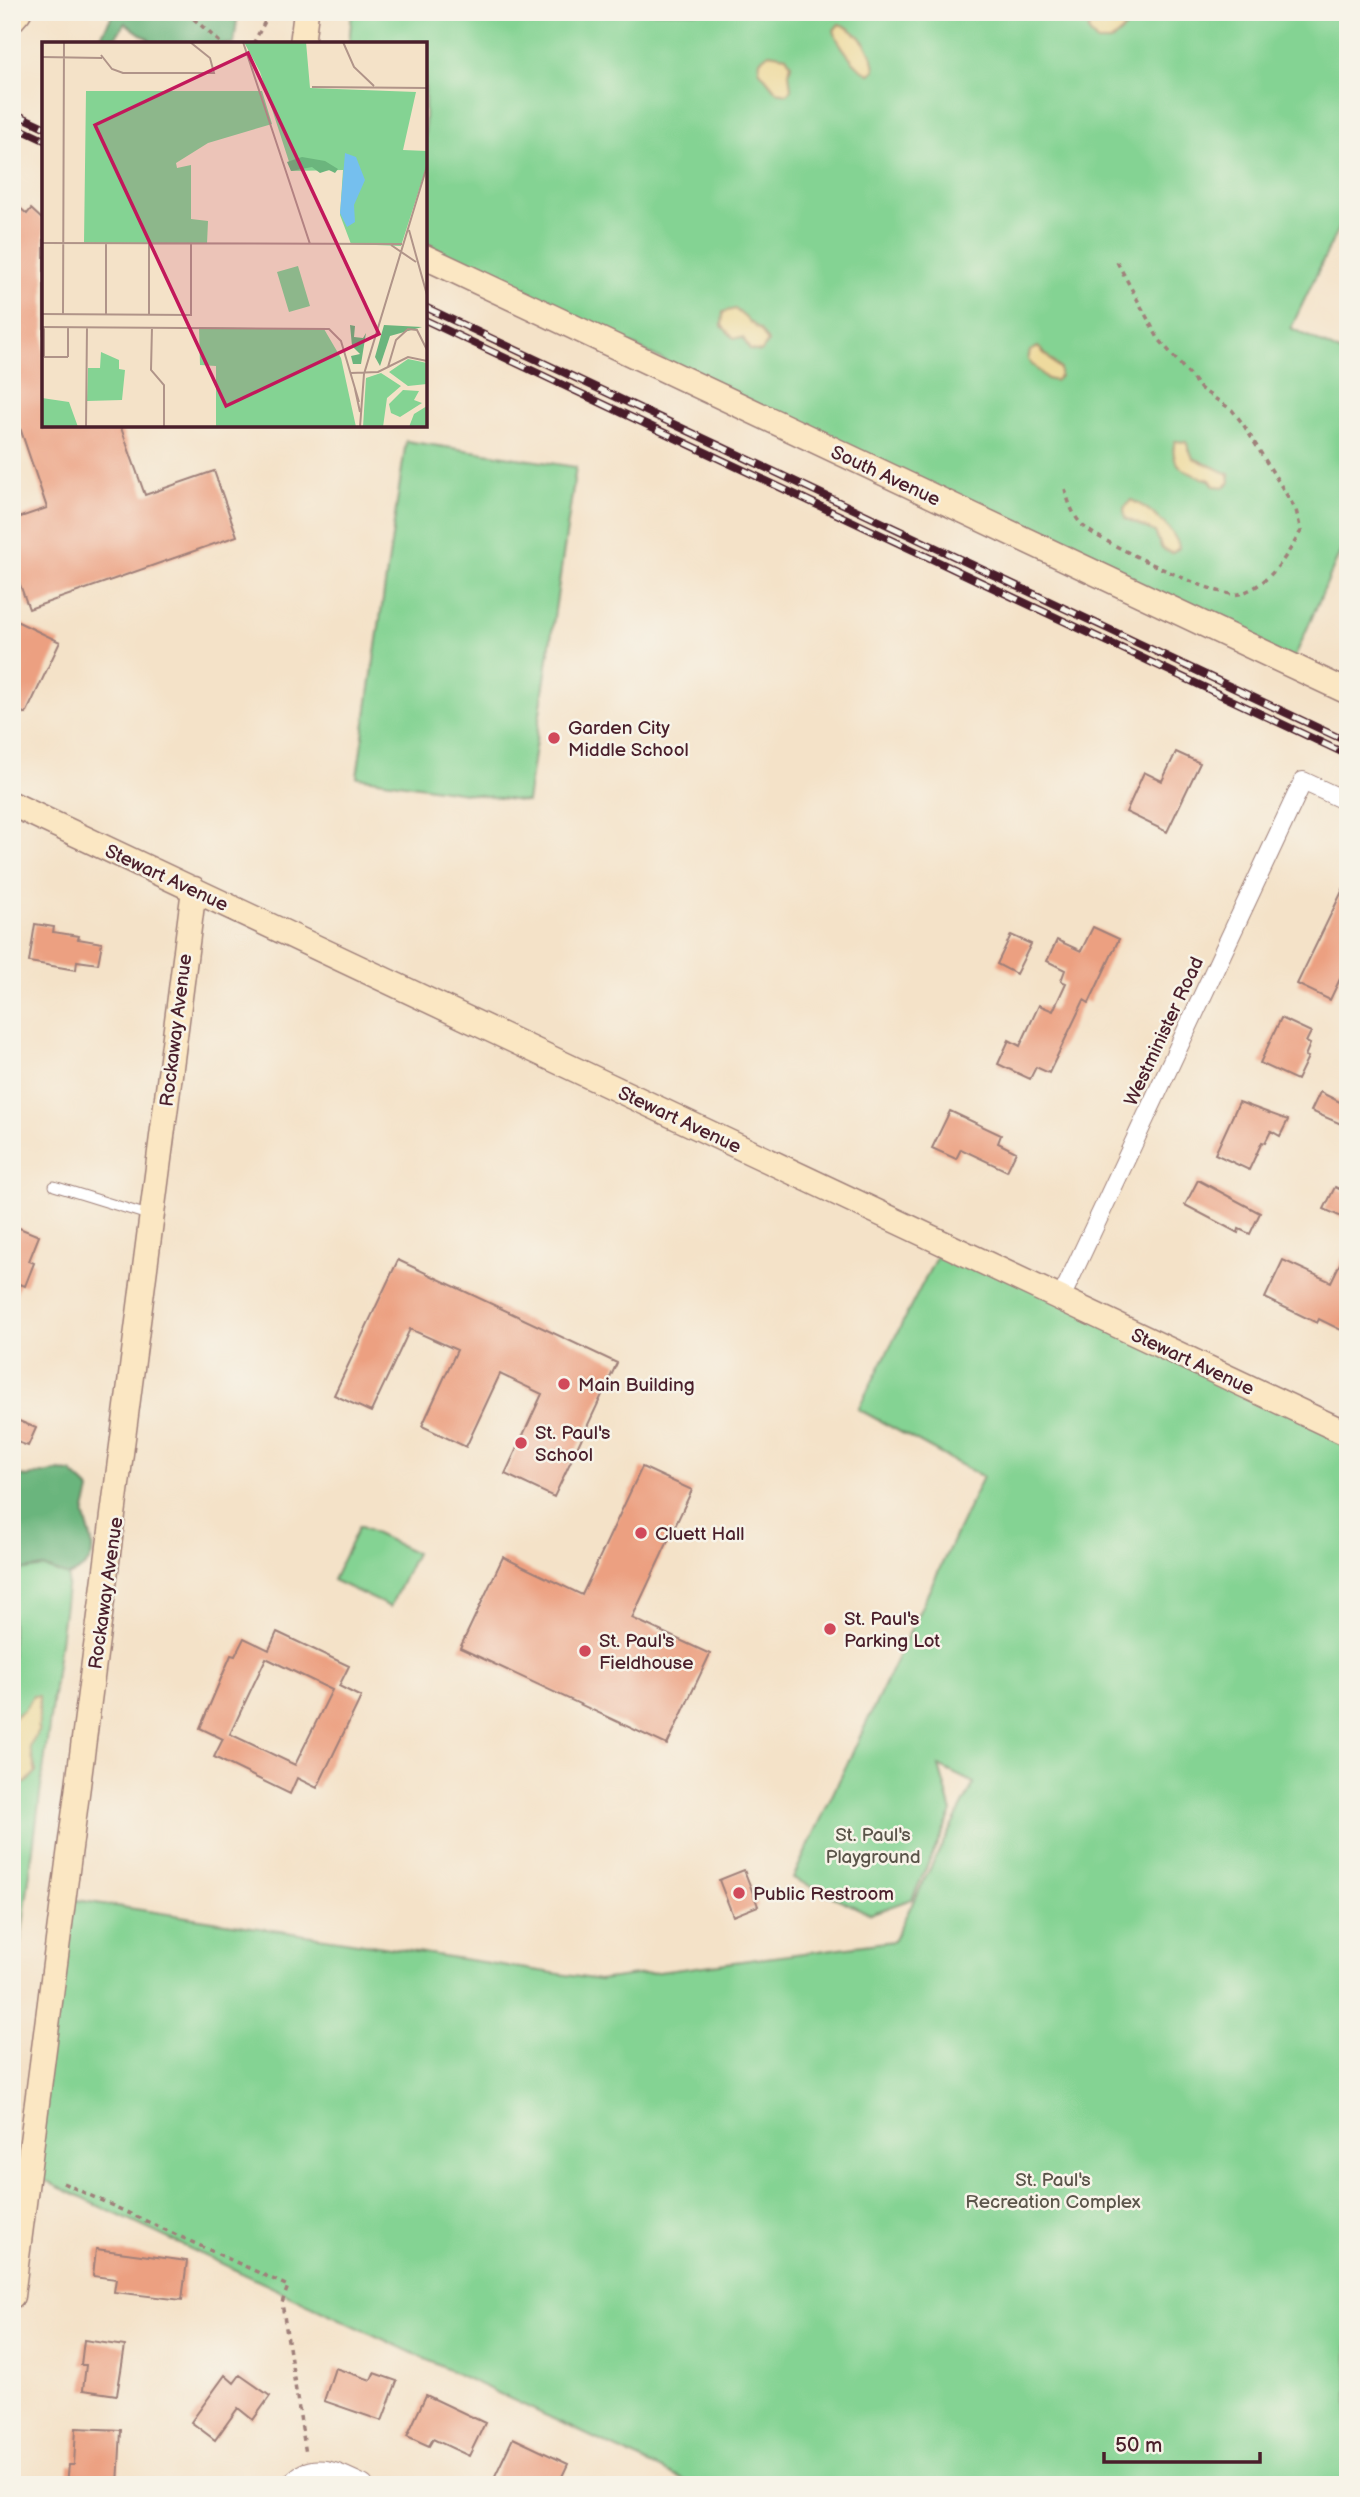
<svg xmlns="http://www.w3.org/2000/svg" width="1360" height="2497" font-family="'Balsamiq Sans',sans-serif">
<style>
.green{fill:#84d393;stroke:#67795f;stroke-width:2}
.forest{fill:#6bb57d;stroke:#5a6a54;stroke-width:2}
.sand{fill:#eeda9e;stroke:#9c7c64;stroke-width:2}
.building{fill:#eca081;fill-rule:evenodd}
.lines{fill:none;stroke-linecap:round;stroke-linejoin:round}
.lane-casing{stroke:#9f807a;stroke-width:11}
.street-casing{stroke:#9f807a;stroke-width:20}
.secondary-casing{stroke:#9f807a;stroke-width:27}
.path{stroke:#9f807a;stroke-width:3.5;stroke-dasharray:5 5;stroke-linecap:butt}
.lane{stroke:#fff;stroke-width:9}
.street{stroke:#fff;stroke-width:18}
.secondary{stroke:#fbe7c3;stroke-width:24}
.rail-casing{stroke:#4a1f2b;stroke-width:8}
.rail{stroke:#f7f3e8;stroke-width:5;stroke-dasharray:16;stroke-linecap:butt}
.poi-dot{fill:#d1495b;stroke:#f7f3e8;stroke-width:2.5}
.labels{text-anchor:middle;stroke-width:5;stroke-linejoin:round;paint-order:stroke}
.street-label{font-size:19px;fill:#4a1f2b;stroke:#f7f3e8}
.poi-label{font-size:19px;fill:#4a1f2b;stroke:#f7f3e8;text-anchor:start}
.park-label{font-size:19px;fill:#5b554a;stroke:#f7f3e8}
.inset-road{fill:none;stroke:#b09489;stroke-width:2}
.view{fill:#c2185b;fill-opacity:0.15;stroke:#c2185b;stroke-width:3.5}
.inset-edge{fill:none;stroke:#4a1f2b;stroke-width:3.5}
</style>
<rect width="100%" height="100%" fill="#f7f3e8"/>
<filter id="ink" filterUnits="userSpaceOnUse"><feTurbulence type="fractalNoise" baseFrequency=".0143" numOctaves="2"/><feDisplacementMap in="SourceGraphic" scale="14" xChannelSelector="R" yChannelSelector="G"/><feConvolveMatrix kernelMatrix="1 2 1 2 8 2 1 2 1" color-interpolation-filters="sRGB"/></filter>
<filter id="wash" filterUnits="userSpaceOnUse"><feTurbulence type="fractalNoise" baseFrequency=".00686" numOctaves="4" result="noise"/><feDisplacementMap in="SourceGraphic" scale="28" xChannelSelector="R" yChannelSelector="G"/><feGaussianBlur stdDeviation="1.57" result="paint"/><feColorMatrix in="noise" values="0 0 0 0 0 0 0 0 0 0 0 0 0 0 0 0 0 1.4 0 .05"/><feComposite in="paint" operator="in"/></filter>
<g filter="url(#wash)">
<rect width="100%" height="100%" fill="#f4e2c8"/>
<path class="green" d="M352 12H1348V208L1291 328 1348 356V534L1291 666 425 244V44H349Z
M406 441 576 467 527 802 357 777Z
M944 1242 1348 1433V2485H694L28 2173 63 1898 599 1980 893 1941 974 1783 939 1766 952 1812 912 1899 870 1914 793 1878 983 1477 858 1409Z
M12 1474 80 1488 12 2010Z
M359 1526 416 1553 390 1607 333 1580Z"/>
<path class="forest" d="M114 12H238L234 44H155L125 23 111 44H97Z
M58 1471 71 1472 90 1490C89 1498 83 1511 85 1517 93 1545 102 1563 68 1576L43 1567 12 1572V1474L26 1477Z"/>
<path class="sand" d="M1094 12H1127L1128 26 1110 42H1097L1088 31Z
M839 24C857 29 874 51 875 70L869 74C857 69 837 43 834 30Z
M769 53 786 56 791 64 789 73 791 89 787 94 777 92 759 70 760 60Z
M735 309 761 331 768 342 761 352 750 350 743 338H734L722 326 723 312Z
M1038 347 1060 369V376L1055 381 1047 379 1028 360 1030 351Z
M1175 441 1186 442 1193 458 1229 474 1230 482 1225 487 1214 486 1210 480C1190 475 1167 466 1175 441Z
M1131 500C1148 507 1176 530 1179 548L1172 553 1162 549 1155 532 1125 518 1124 508Z
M33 1696H39C39 1699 39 1728 38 1732 36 1738 31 1741 30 1748L36 1772 26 1783H12V1719L25 1709Z"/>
<g id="blocks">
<path class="building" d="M12 201 27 214 31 209 44 221V425H120L145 495 214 471 237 536 29 609 12 563V520L47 508 12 404Z
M12 619 60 642 26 714 12 707Z
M1176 752 1200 763 1167 832 1126 812 1144 772 1162 781Z
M1348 879V962L1330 1000 1297 984Z
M35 924 54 927 53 932 79 936 78 939 102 943 98 964 77 961 76 970 29 962Z
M1093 927 1119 939 1089 1003 1084 1000 1049 1073 1036 1067 1030 1079 998 1064 1009 1040 1020 1046 1039 1005 1053 1011 1066 983 1061 981 1065 970 1047 961 1057 940 1081 951Z
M1011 935 1031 944 1016 974 997 964Z
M1281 1018 1311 1032 1306 1042 1310 1044 1305 1056 1308 1057 1297 1080 1260 1063Z
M1320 1092 1348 1106V1127L1311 1111Z
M1239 1102 1288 1120 1280 1136 1271 1131 1265 1143 1262 1142 1249 1170 1215 1154Z
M950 1111 1001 1135 998 1143 1016 1152 1007 1171 961 1149 956 1159 932 1148Z
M1198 1180 1260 1213 1250 1234 1239 1229 1238 1233 1185 1205Z
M1335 1187 1348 1193V1220L1324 1209Z
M12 1225 39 1236 29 1261 34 1263 25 1286 20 1284 13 1301Z
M1348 1247V1321L1343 1331 1319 1319 1317 1323 1265 1298 1283 1260 1331 1282Z
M398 1260 617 1363 554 1497 505 1474 542 1394 500 1374 466 1447 422 1426 457 1350 410 1329 371 1412 334 1395Z
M12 1418 36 1428 28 1446 12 1440Z
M642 1467 692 1490 632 1618 710 1654 667 1745 460 1648 503 1557 582 1595Z
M277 1632 349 1666 339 1686 361 1697 317 1788 297 1778 290 1794 214 1757 223 1739 200 1728 231 1655 235 1656 244 1638 269 1650ZM266 1658 332 1690 295 1765 230 1734Z
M744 1870 758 1906 733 1916 719 1880Z
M96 2249 187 2261 182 2300 114 2292 116 2279 93 2276Z
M84 2340 125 2346 117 2395 83 2390 86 2365H81Z
M335 2368 371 2380 374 2373 397 2381 382 2421 324 2401Z
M225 2375 234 2383 240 2375 270 2396 253 2420 238 2408 215 2440 191 2422Z
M426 2395 485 2423 469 2456 433 2439 429 2446 407 2436Z
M76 2428 121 2430 118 2485H67L69 2465H74Z
M513 2438 568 2464 558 2485H502L493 2480Z"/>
</g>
</g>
<g filter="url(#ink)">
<use href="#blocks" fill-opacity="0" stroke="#9f807a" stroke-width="2"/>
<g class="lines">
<g class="lane-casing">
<path id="lane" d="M54 1186 151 1216"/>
</g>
<g class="street-casing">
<path id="street" d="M1061 1298 1303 781 1348 802
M290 2485C310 2457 339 2473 364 2485"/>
</g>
<g class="secondary-casing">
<path id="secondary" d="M12 20 19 12
M302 44 306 12
M425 257 1348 692
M12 804 1348 1434
M12 2296 194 889"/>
</g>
<path class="path" d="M186 12 222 44
M102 13 103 12
M253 44 270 12
M1065 489C1069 504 1074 520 1088 530 1108 544 1220 600 1239 594 1270 585 1286 557 1301 531L1296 510 1243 424 1232 410 1201 389 1158 338 1116 260
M63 2183 288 2286 282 2303 306 2454"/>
<use href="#lane" class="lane"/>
<use href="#street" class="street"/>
<use href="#secondary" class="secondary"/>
<g class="rail-casing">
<path id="rail" d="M12 112 44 127
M12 125 44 140
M425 307 1348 742
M425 320 1348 755"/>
</g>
<use href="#rail" class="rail"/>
</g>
</g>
<g class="poi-dot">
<circle cx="554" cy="738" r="7"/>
<circle cx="564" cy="1384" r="7"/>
<circle cx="521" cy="1443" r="7"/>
<circle cx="641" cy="1533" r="7"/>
<circle cx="830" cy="1629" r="7"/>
<circle cx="585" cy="1651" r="7"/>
<circle cx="739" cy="1893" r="7"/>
</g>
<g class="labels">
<g class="street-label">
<text transform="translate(886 475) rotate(25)" y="7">South Avenue</text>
<text transform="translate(167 877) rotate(25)" y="7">Stewart Avenue</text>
<text transform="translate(175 1030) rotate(-83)" y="7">Rockaway Avenue</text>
<text transform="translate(1163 1031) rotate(-65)" y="7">Westminister Road</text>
<text transform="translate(680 1119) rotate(25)" y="7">Stewart Avenue</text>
<text transform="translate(1193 1361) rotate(25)" y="7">Stewart Avenue</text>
<text transform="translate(105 1593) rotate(-82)" y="7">Rockaway Avenue</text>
</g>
<g class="poi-label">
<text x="568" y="734">Garden City<tspan x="568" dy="22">Middle School</tspan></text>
<text x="578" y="1391">Main Building</text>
<text x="535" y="1439">St. Paul's<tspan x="535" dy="22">School</tspan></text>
<text x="655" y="1540">Cluett Hall</text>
<text x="844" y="1625">St. Paul's<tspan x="844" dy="22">Parking Lot</tspan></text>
<text x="599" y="1647">St. Paul's<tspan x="599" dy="22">Fieldhouse</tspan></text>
<text x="753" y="1900">Public Restroom</text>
</g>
<g class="park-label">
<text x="873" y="1841">St. Paul's<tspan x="873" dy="22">Playground</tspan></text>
<text x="1053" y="2186">St. Paul's<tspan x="1053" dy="22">Recreation Complex</tspan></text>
</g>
</g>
<g transform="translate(42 42)">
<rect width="385" height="385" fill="#f4e2c8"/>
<path d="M202 0H264L268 46 374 50 361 108 385 109V123L359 204 309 202 298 173 301 128 250 129 218 30ZM44 49H220L230 82 166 101 134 121 135 126 149 123V177L166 179 165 202 42 201ZM256 224 268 264 247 270 235 230ZM157 285 282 287 299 316 314 385H174V324L158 323ZM59 310 77 318V327L83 328 80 358 45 359 46 326H58ZM366 317 385 321V342L366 344 347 330ZM339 331 359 344 345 356 341 385H321L324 336ZM361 348 377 349 372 358 380 361 358 375 349 371 347 362ZM0 356 27 360 36 385H0ZM385 364V385H367L372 372Z" fill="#84d393"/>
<path d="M260 115 283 119 296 127 293 131 287 128 278 131 270 125 249 129 245 120ZM308 283 313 284 312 295 321 296 324 291 319 322H311L309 314 318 312 310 304ZM342 283 380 285 348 294 338 324 333 315Z" fill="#6bb57d"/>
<path d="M303 111 314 115 323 138 312 163 313 180 305 185 298 171Z" fill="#75bfee"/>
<path class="inset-road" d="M201 0 268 202M301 0 312 25 332 44M59 13 70 27 81 31H172L168 16 148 0M0 15 60 16M270 45 385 46M367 188 385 253M0 201 360 202M349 203 374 220M0 272 149 273V202M21 272 22 0M64 272V202M107 273V202M0 285 287 287 299 299 317 360M110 285 109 328 122 343V385M2 315V286M2 315H26M2 315H26M26 315V286M346 325 354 298 366 287 375 288 385 308M309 331 336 330 366 315 385 319M313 347 318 370M44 385 45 285M318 385 322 332 385 124"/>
<path class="view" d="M206 11 337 292 184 364 53 83Z"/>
<rect width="385" height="385" class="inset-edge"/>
</g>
<rect width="1360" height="2497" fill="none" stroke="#f7f3e8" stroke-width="42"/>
<path d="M1104 2452v10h156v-10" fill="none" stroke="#4a1f2b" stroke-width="3.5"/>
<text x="1115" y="2452" font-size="21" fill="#4a1f2b" stroke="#f7f3e8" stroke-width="5" paint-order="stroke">50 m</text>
</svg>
